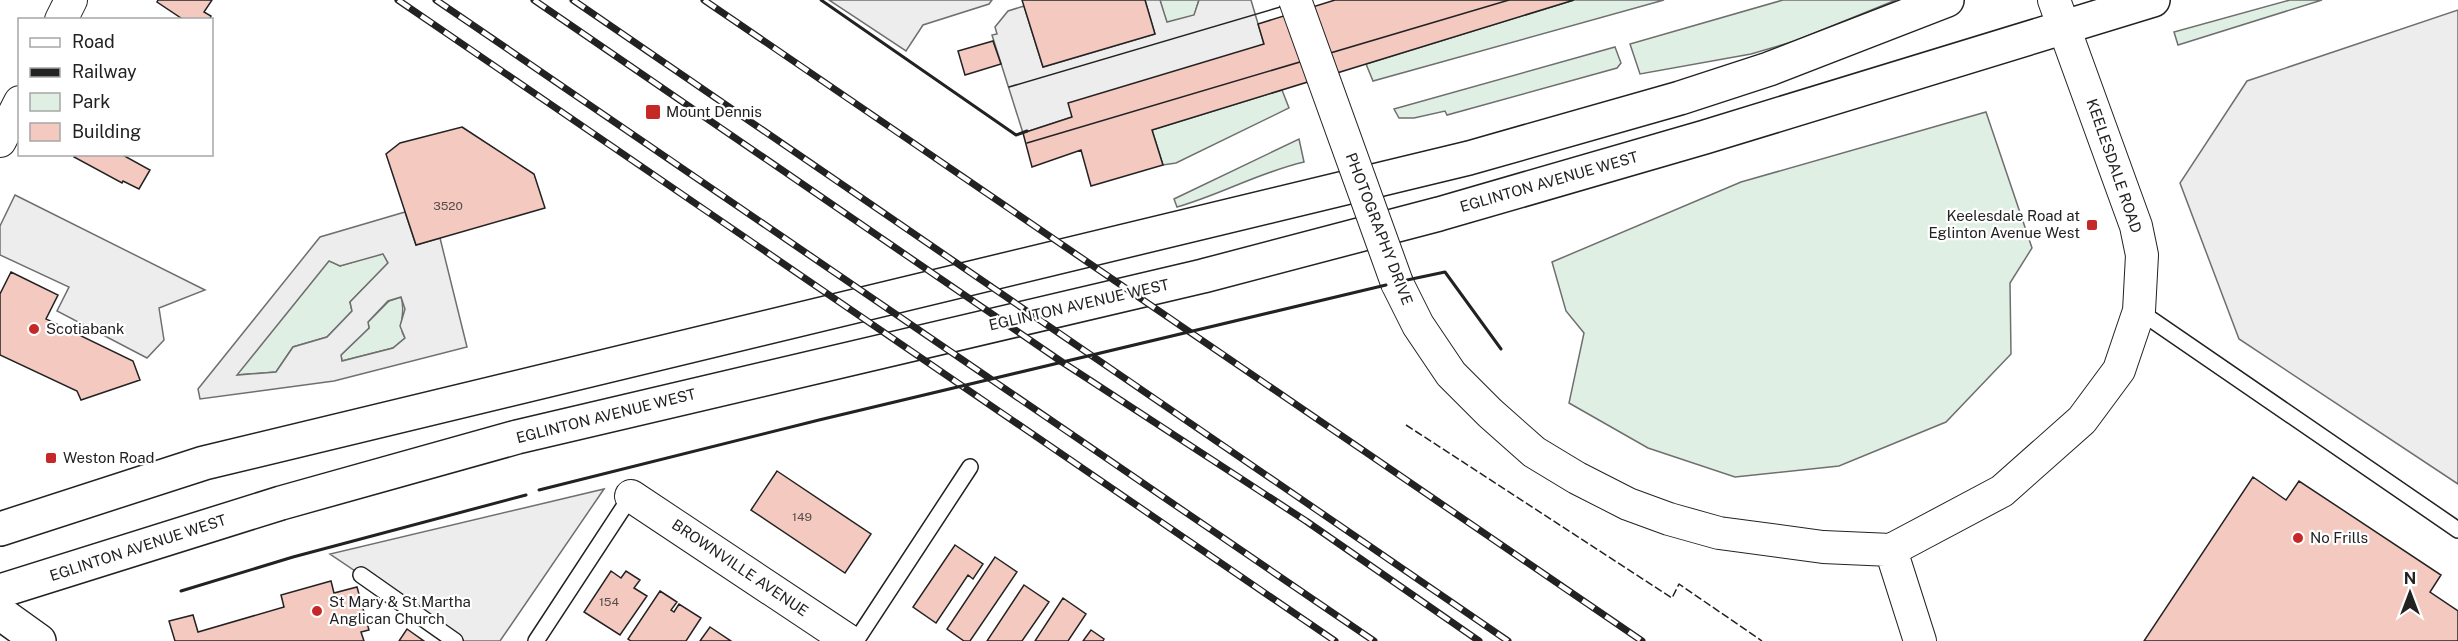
<svg xmlns="http://www.w3.org/2000/svg" width="2458" height="641" font-family="'Public Sans',sans-serif">
<style>
.green{fill:#e0efe3;stroke:#6f6f6f;stroke-width:1.5}
.parking{fill:#ededed;stroke:#6f6f6f;stroke-width:1.5;fill-rule:evenodd}
.building{fill:#f3c9c0;stroke:#222;stroke-width:1.5}
.lines{fill:none;stroke-linecap:round;stroke-linejoin:round}
.service-casing{stroke:#222;stroke-width:18}
.minor-casing{stroke:#222;stroke-width:34}
.secondary-casing{stroke:#222;stroke-width:36}
.primary-casing{stroke:#222;stroke-width:36}
.service{stroke:#fff;stroke-width:15}
.minor{stroke:#fff;stroke-width:32}
.secondary{stroke:#fff;stroke-width:33}
.primary{stroke:#fff;stroke-width:33}
.tram{stroke:#222;stroke-width:1.5}
.rail-casing{stroke:#222;stroke-width:7}
.rail{stroke:#fff;stroke-width:4.5;stroke-dasharray:14;stroke-linecap:butt}
.minor-bridge-casing{stroke:#222;stroke-width:34;stroke-linecap:butt}
.minor-bridge{stroke:#fff;stroke-width:32}
.fence{stroke:#222;stroke-width:1.5;stroke-dasharray:8 3;stroke-linecap:butt}
.wall{stroke:#222;stroke-width:3}
.poi-dot{fill:#c62828;stroke:#fff;stroke-width:2}
.labels{text-anchor:middle;stroke-width:4.5;stroke-linejoin:round;paint-order:stroke}
.number-label{font-size:12px;fill:#564c4a}
.poi-label{font-size:15px;fill:#222;stroke:#fff;text-anchor:start}
.street-label{font-size:15px;fill:#222;stroke:#fff}
</style>
<rect width="100%" height="100%" fill="#fff"/>
<path class="green" d="M1160 0H1199L1194 16 1166 23Z
M1574 0H1664L1373 81 1366 64Z
M1783 0H1896L1795 41 1751 54 1640 74 1630 44Z
M2290 0H2322L2178 45 2174 32Z
M1615 47 1621 63 1617 68 1447 115 1445 111 1414 118H1399L1394 109Z
M1282 90 1289 108 1176 163 1163 165 1152 130Z
M1986 112 2032 248 2010 283 2011 354 1946 422 1839 466 1735 477 1648 448 1569 403 1584 333 1566 311 1552 262 1741 182Z
M1299 139 1304 162C1260 172 1220 195 1177 207L1174 199Z
M383 253 388 263 350 302 352 311 327 337 293 347 276 372 236 375 329 260 340 266Z
M401 297C407 314 396 324 405 338L393 348 342 361 341 355 369 328 368 322 389 301Z"/>
<path class="parking" d="M829 0H992L989 4 923 25 906 51Z
M1145 0H1160L1167 22 1194 15 1199 0H1251L1264 44 1072 117 1023 133 992 35 997 34 995 27 1008 11 1024 6 1043 67 1155 34Z
M2458 10V484L2239 339 2180 183 2247 81Z
M15 195 205 290 159 308 164 340 147 358 57 311 69 287 0 255V226Z
M405 212 416 245 440 238 467 347 334 381 200 399 198 389 320 237ZM383 254 388 263 350 302 352 311 327 337 293 347 276 372 237 375 329 261 340 266ZM401 297 405 309 400 326 405 338 393 348 342 361 341 355 369 328 368 322 388 301Z
M604 489 500 641H459L330 554Z"/>
<path class="building" d="M158 0H212L204 12 211 16 209 20H184L157 2Z
M1022 0H1145L1155 34 1043 67Z
M1335 0H1574L1152 130 1163 165 1091 186 1081 150 1032 167 1023 133 1072 117 1068 103 1264 44 1258 24Z
M993 41 1001 64 965 75 958 51Z
M462 127 534 174 545 208 416 245 386 154 400 143Z
M76 154H121L150 170 139 189 123 181 122 183 74 157Z
M11 272 58 295 46 319 133 361 140 380 81 400 77 391 0 355V294Z
M777 471 871 534 845 573 751 510Z
M2253 477 2286 500 2299 481 2441 575 2430 592 2458 611V641H2144Z
M955 545 983 564 973 579 968 575 936 623 913 607Z
M995 557 1017 572 970 641H964L947 629Z
M611 571 621 578 626 571 640 580 634 588 647 596 620 635 584 612Z
M331 581 334 593 357 587 369 630 361 632 364 641H175L169 621 193 615 198 632 284 607 281 595Z
M1024 585 1049 602 1022 641H987Z
M660 591 677 602 671 610 674 612 679 604 701 618 686 641H631L628 639Z
M1063 598 1086 614 1068 641H1035Z
M710 627 731 641H700Z
M407 629 424 641H399Z
M1091 630 1104 639 1103 641H1083Z"/>
<g class="lines">
<g class="service-casing">
<path id="service" d="M2139 311 2458 530
M361 575 455 641
M536 641 631 496
M856 641 970 467"/>
</g>
<g class="minor-casing">
<path id="minor" d="M61 20 71 0
M0 141 20 102
M1397 283 1418 325 1451 374 1490 413 1534 452 1577 478 1628 504 1669 519 1719 533 1823 547 1891 550 2002 491 2082 420 2119 370 2139 311 2142 255 2136 226 2054 0
M631 496 849 641
M1891 550 1920 641"/>
</g>
<g class="secondary-casing">
<path id="secondary" d="M0 613 39 641"/>
</g>
<g class="primary-casing">
<path id="primary" d="M0 529 204 463 1469 158 1680 98 1769 69 1947 0
M0 591 281 503 517 437 1203 276 1439 214 1705 137 2153 0"/>
</g>
<use href="#service" class="service"/>
<use href="#minor" class="minor"/>
<use href="#secondary" class="secondary"/>
<use href="#primary" class="primary"/>
<path class="tram" d="M1009 87 1304 0
M1027 143 1509 0"/>
<g class="rail-casing">
<path id="rail" d="M398 0 1335 641
M436 0 1374 641
M534 0 1062 362 1306 521 1479 641
M573 0 1508 641
M704 0 1642 641"/>
</g>
<use href="#rail" class="rail"/>
<g class="minor-bridge-casing">
<path id="minor-bridge" d="M1295 0 1397 283"/>
</g>
<use href="#minor-bridge" class="minor-bridge"/>
<path class="fence" d="M1406 425 1672 598 1679 584 1762 641"/>
<path class="wall" d="M821 0 1016 135 1027 131
M1407 280 1445 272 1501 349
M539 490 819 420 1386 285
M181 591 293 557 526 495"/>
</g>
<g class="poi-dot">
<rect x="645" y="104" width="16" height="16" rx="3"/>
<rect x="2086" y="219" width="12" height="12" rx="3"/>
<circle cx="34" cy="329" r="6"/>
<rect x="45" y="452" width="12" height="12" rx="3"/>
<circle cx="2298" cy="538" r="6"/>
<circle cx="317" cy="611" r="6"/>
</g>
<g class="labels">
<g class="number-label">
<text x="448" y="210">3520</text>
<text x="802" y="521">149</text>
<text x="609" y="606">154</text>
</g>
<g class="poi-label">
<text x="666" y="117">Mount Dennis</text>
<text x="2080" y="221" text-anchor="end">Keelesdale Road at<tspan x="2080" dy="17">Eglinton Avenue West</tspan></text>
<text x="46" y="334">Scotiabank</text>
<text x="63" y="463">Weston Road</text>
<text x="2310" y="543">No Frills</text>
<text x="329" y="607">St Mary &amp; St Martha<tspan x="329" dy="17">Anglican Church</tspan></text>
</g>
<g class="street-label">
<text transform="translate(2114 166) rotate(71)" y="5">KEELESDALE ROAD</text>
<text transform="translate(1549 182) rotate(-16)" y="5">EGLINTON AVENUE WEST</text>
<text transform="translate(1379 229) rotate(69)" y="5">PHOTOGRAPHY DRIVE</text>
<text transform="translate(1079 305) rotate(-13)" y="5">EGLINTON AVENUE WEST</text>
<text transform="translate(606 416) rotate(-14)" y="5">EGLINTON AVENUE WEST</text>
<text transform="translate(138 548) rotate(-18)" y="5">EGLINTON AVENUE WEST</text>
<text transform="translate(740 568) rotate(34)" y="5">BROWNVILLE AVENUE</text>
</g>
</g>
<rect x="18" y="18" width="195" height="138" fill="#ffffff" stroke="#a7a7a7" stroke-width="1.5"/>
<rect x="30" y="38" width="30" height="9" fill="#ffffff" stroke="#a7a7a7" stroke-width="1.5"/>
<text x="72" y="48" font-size="18" fill="#222222">Road</text>
<rect x="30" y="68" width="30" height="9" fill="#222222" stroke="#a7a7a7" stroke-width="1.5"/>
<text x="72" y="78" font-size="18" fill="#222222">Railway</text>
<rect x="30" y="93" width="30" height="18" fill="#e0efe3" stroke="#a7a7a7" stroke-width="1.5"/>
<text x="72" y="108" font-size="18" fill="#222222">Park</text>
<rect x="30" y="123" width="30" height="18" fill="#f3c9c0" stroke="#a7a7a7" stroke-width="1.5"/>
<text x="72" y="138" font-size="18" fill="#222222">Building</text>
<g transform="translate(2410 593)" stroke="#ffffff" stroke-width="4.5" paint-order="stroke">
<path d="M0-4.5L10 22L0 15L-10 22Z" fill="#222222"/>
<text y="-9" font-size="16" font-weight="bold" text-anchor="middle" fill="#222222">N</text>
</g>
</svg>
